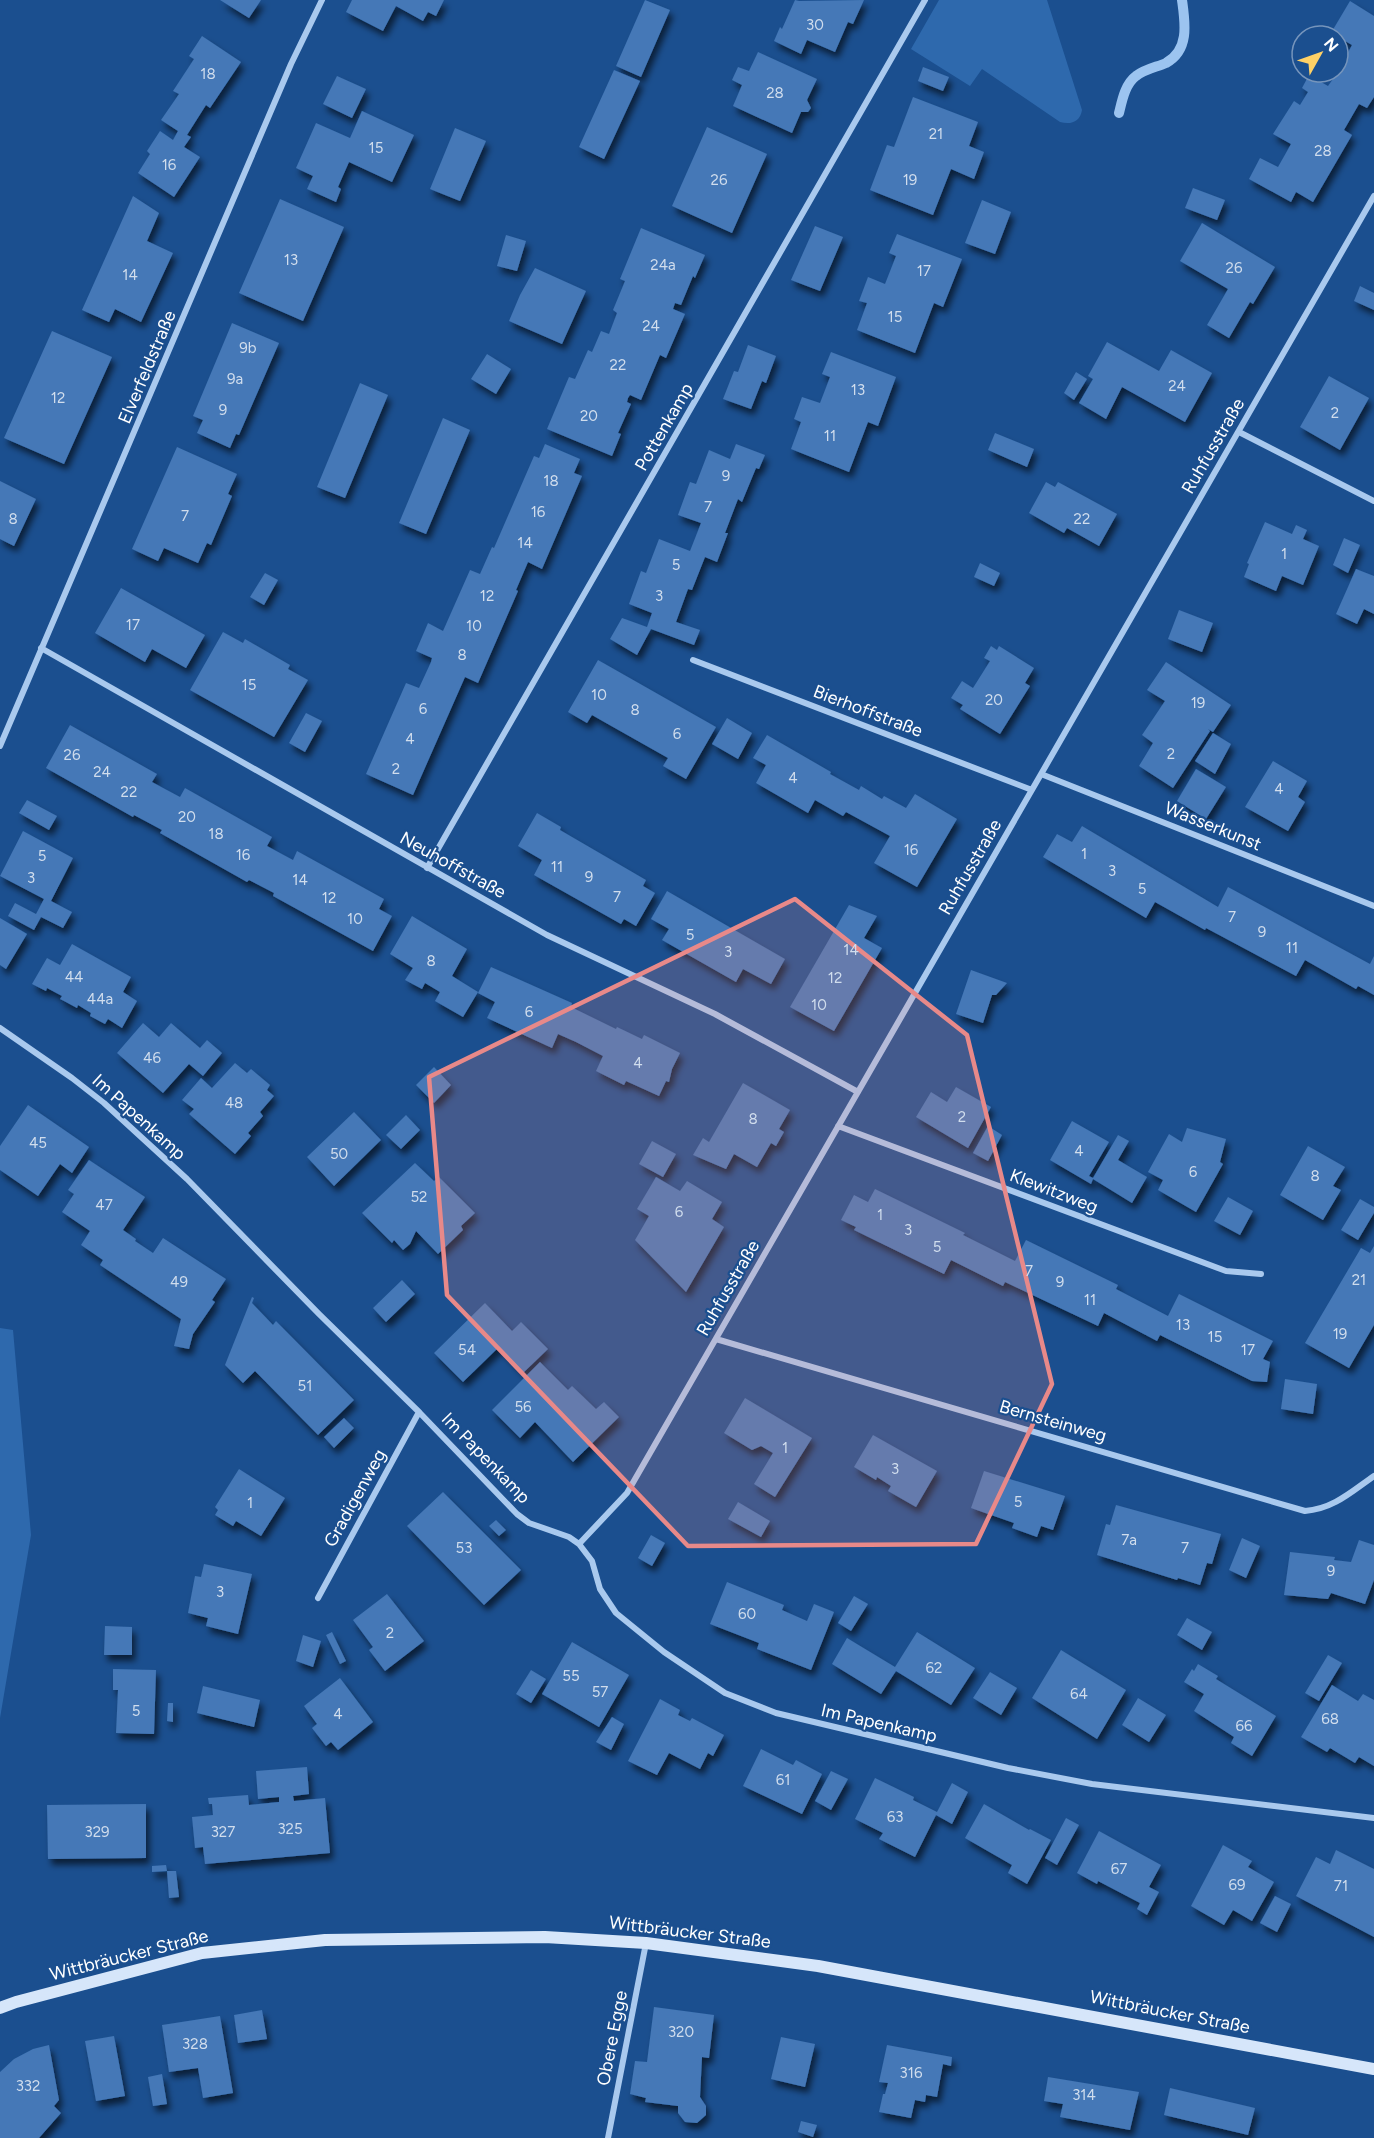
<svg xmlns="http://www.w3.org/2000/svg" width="1374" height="2138" font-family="Figtree,sans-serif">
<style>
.green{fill:#2e69ad}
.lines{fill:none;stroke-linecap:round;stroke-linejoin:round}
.stream{stroke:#9cc4f0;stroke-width:10}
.building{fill:#4478b7;filter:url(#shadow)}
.street{stroke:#a9c9ee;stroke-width:6}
.secondary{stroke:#d6e6fa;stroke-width:12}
.marked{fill:#e88989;fill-opacity:0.2;stroke:#e88989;stroke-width:4.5;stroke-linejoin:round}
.labels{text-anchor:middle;stroke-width:4.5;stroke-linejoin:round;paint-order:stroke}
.number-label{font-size:15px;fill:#d0dded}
.street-label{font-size:18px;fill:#fff;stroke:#1b4f8f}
</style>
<defs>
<filter id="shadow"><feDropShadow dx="3.5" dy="6" stdDeviation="3" flood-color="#0009"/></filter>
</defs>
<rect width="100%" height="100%" fill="#1b4f8f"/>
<path class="green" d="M939 0H1047L1082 110C1080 122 1071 125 1060 122L982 69 970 86 911 49Z
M0 1328 13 1330 31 1535 0 1718Z"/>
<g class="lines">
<path class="stream" d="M1119 113C1122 101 1125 84 1136 76 1145 69 1157 67 1166 63 1190 50 1185 22 1182 0"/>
</g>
<path class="building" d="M220 0H261L249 18Z
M352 0H444L436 16 428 12 423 21 396 6 383 31 346 12Z
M645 0 670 10 641 77 616 66Z
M795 0 799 1 864 0 853 24 848 22 835 52 807 40 801 54 774 41 780 27 782 29Z
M1350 1 1374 16V97L1367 108 1359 104 1344 130 1352 135 1313 202 1296 192 1291 202 1249 179 1260 158 1278 167 1291 144 1273 134 1294 101 1300 105 1308 92 1302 88 1309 75 1328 86 1338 72 1352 45 1331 33Z
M202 36 241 62 210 108 206 105 187 135 191 137 184 147 200 157 174 197 138 173 150 154 147 151 160 131 173 140 178 131 161 120 179 94 173 91 194 59 189 56Z
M758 52 817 79 807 100 811 108 808 112H801L792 133 733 106 742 85 732 80 738 67 749 71Z
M923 67 949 77 943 91 918 81Z
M614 70 640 81 604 159 579 147Z
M337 76 366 89 352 118 323 104Z
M913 97 978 122 969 146 984 152 974 179 951 169 933 215 870 190 887 145 894 147Z
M362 111 414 135 392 182 349 162 338 187 341 189 336 202 307 189 313 176 296 168 316 123 350 138Z
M707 127 767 154 732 233 672 206Z
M455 128 486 141 460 201 430 189Z
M1193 188 1225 200 1217 220 1185 208Z
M133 196 159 213 147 241 173 253 141 322 115 309 109 322 82 310Z
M280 199 344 227 303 321 239 293Z
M982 200 1011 212 995 254 965 243Z
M1202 223 1275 267 1253 304 1250 302 1229 338 1207 325 1228 289 1180 261Z
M815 226 843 237 820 291 791 280Z
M641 228 705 255 695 278 693 276 681 305 675 303 673 309 685 314 666 358 660 355 641 400 630 395 628 398 627 402 631 404 618 433 621 434 612 456 547 429 569 377 575 379 588 350 592 352 601 331 609 334 617 313 613 310 625 281 620 279Z
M897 234 962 259 943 307 934 303 915 353 857 330 867 303 859 301 868 277 885 284 896 256 889 253Z
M506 235 526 241 517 271 497 266Z
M535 268 586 291 562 344 509 321 520 295Z
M1360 286 1374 293V310L1354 301Z
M232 323 279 343 239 435 236 434 230 448 197 433 203 420 193 416Z
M52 331 112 357 64 464 4 438Z
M1107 342 1159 371 1171 350 1212 373 1185 422 1122 387 1106 419 1079 403 1093 379 1088 376Z
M748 345 776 356 766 383 762 381 751 409 723 399 734 371 738 372Z
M831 352 896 377 878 426 868 422 849 472 791 449 801 422 794 419 802 397 820 403 830 377 822 374Z
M487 354 511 369 496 394 471 379Z
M1076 372 1087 379 1074 400 1064 393Z
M1329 376 1369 398 1340 450 1300 427Z
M360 383 388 395 345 498 317 487Z
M443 418 470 430 426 534 399 523Z
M995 433 1034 449 1027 467 988 450Z
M545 444 580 459 574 473 582 476 542 569 528 562 516 590 518 591 478 683 465 677 413 795 366 774 406 683 419 688 431 662 432 658 416 651 428 623 443 631 470 570 480 574 492 547 494 548 534 456 539 458Z
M736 444 765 455 759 469 756 468 742 502 738 499 725 533H728L717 562 705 557 692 590 688 589 676 622 700 630 694 645 651 629 637 655 610 639 622 618 647 627 652 613 629 604 641 571 646 573 659 539 690 551 701 523 678 515 690 482 696 484 709 450 730 459Z
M177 447 237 474 228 494 232 496 211 545 207 543 198 563 164 548 158 561 132 549Z
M0 481 36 499 14 546 0 539Z
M1046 482 1055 487 1058 482 1117 514 1099 546 1067 528 1064 533 1029 513Z
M1265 522 1292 534 1296 525 1307 530 1303 539 1319 546 1303 585 1282 576 1276 591 1244 577 1249 564 1247 563Z
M1344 538 1360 545 1348 573 1333 565Z
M980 563 1000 573 994 586 974 577Z
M1356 569 1374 576V614L1364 609 1357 624 1336 614Z
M265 573 278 580 264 605 250 597Z
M121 588 205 635 186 668 152 649 145 662 95 633Z
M1179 610 1213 623 1202 652 1168 639Z
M223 632 243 643 245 639 290 665 288 669 308 680 274 737 190 690Z
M991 646 997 650 999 646 1034 668 1025 683 1030 686 1000 734 960 709 963 705 951 698 962 681 973 688 990 661 984 658Z
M598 660 716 727 686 779 663 766 668 758 606 723 592 715 587 723 568 712Z
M1166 662 1231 705 1213 732 1208 729 1210 731 1173 788 1139 766 1153 743 1142 735 1165 701 1147 690Z
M306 713 322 721 305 752 289 743Z
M727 718 752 733 738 759 712 744Z
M70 725 157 774 152 782 165 789 180 797 185 788 272 837 267 846 293 860 297 851 384 899 379 909 392 916 373 951 273 896 274 893 249 880 247 882 160 833 162 830 134 815 133 817 46 768Z
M1213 733 1231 744 1215 774 1195 761Z
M767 735 831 772 830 774 859 790 861 786 882 799 884 796 906 808 915 794 957 819 917 887 874 863 890 836 846 812 843 816 815 800 808 813 756 783 766 765 753 758Z
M1273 761 1307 781 1298 797 1305 802 1288 831 1245 807Z
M1196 769 1226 787 1206 819 1177 801Z
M27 800 57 816 49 830 19 813Z
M537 813 561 827 560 830 646 880 643 886 655 893 636 926 624 919 621 924 534 875 542 860 518 846Z
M1082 826 1218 907 1228 887 1370 964 1374 956V995L1358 986 1356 989 1305 960 1296 976 1206 928 1205 930 1155 902 1146 918 1043 857 1057 834 1072 842Z
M23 831 73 858 51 901 72 912 63 928 41 917 34 930 8 916 15 903 36 914 44 899 0 876Z
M667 891 785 959 771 984 743 969 736 982 662 940 669 929 651 919Z
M849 905 877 916 864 938 882 948 834 1031 790 1007Z
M412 916 467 949 452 976 478 992 463 1017 435 1001 440 992 425 983 422 989 405 980 413 968 390 954Z
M0 918 27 934 6 969 0 965Z
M72 944 131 977 123 992 137 1001 122 1028 108 1019 105 1024 90 1016 91 1013 78 1005 77 1008 64 1001 60 999 62 996 47 988 46 991 32 984 47 958 60 965Z
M491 967 572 1003 571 1007 616 1029 617 1027 642 1039 644 1035 680 1053 672 1069 669 1082 666 1081 659 1096 626 1081 624 1085 596 1071 603 1056 576 1042 558 1034 552 1048 487 1018 495 1002 478 993Z
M971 970 1007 983 996 995H992L983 1023 956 1014Z
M143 1023 159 1037 171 1023 200 1048 207 1040 222 1053 203 1076 189 1064 163 1093 117 1053Z
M235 1063 247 1073 251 1069 270 1085 267 1090 274 1096 260 1112 263 1116 248 1133 251 1136 235 1154 189 1114 194 1109 182 1100 201 1078 212 1088Z
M434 1067 451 1085 434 1103 416 1085Z
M743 1083 790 1110 779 1129 784 1132 776 1146 771 1143 757 1167 734 1154 726 1169 693 1155 703 1138 709 1142Z
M956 1087 991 1107 968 1148 916 1117 931 1092 947 1102Z
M28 1105 89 1147 72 1173 60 1164 38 1196 0 1170V1146Z
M354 1112 381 1140 334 1186 307 1157Z
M406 1115 420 1130 401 1149 386 1135Z
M1072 1121 1109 1142 1089 1176 1093 1178 1118 1135 1129 1141 1118 1160 1147 1177 1132 1203 1093 1179 1091 1184 1050 1160Z
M988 1126 1002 1135 988 1161 973 1153Z
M1187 1128 1226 1139 1220 1162 1223 1164 1196 1212 1158 1190 1163 1180 1148 1172 1169 1134 1182 1142Z
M652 1141 676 1154 663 1177 639 1164Z
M1308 1146 1345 1167 1333 1186 1341 1190 1323 1220 1280 1195Z
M89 1160 145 1197 123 1230 136 1239 135 1241 153 1253 163 1238 226 1279 212 1300 215 1302 193 1334 189 1349 174 1346 181 1319 100 1265 103 1260 81 1245 90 1231 62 1212 74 1194 68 1190Z
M415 1163 434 1181 439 1177 475 1213 461 1226 463 1230 438 1254 416 1231 410 1244 403 1250 394 1240 392 1243 362 1213Z
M656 1177 680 1191 687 1181 722 1202 712 1219 724 1227 686 1292 635 1240 649 1216 637 1209Z
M875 1189 965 1233 963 1235 1015 1261 1026 1240 1118 1285 1116 1289 1168 1316 1179 1294 1273 1341 1263 1359 1270 1362 1267 1382 1252 1381 1160 1335 1157 1341 1104 1313 1098 1326 1005 1282 1003 1286 951 1260 944 1274 854 1230 856 1227 841 1220 854 1195 868 1202Z
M1228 1197 1253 1211 1240 1235 1214 1221Z
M1360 1199 1374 1207V1213L1358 1240 1341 1230Z
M1374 1246V1325L1349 1368 1305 1343 1361 1248 1370 1253Z
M402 1280 415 1294 386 1322 373 1308Z
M252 1297 254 1298 252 1303 273 1325 276 1321 354 1400 318 1435 255 1371 243 1383 225 1365Z
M485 1303 512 1331 521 1322 548 1349 523 1373 499 1347 463 1382 434 1353Z
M540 1362 568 1390 572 1386 596 1409 604 1402 619 1417 573 1462 535 1422 520 1438 492 1410Z
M1285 1379 1317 1384 1313 1414 1281 1409Z
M745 1398 812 1438 775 1497 754 1484 773 1453 761 1446 752 1450 724 1433Z
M344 1418 354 1428 334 1448 324 1437Z
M873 1435 937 1471 916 1507 888 1491 891 1486 877 1477 876 1480 854 1467Z
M239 1469 285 1498 261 1536 236 1521 233 1526 215 1515 218 1510 215 1507Z
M984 1471 1065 1496 1053 1530 1041 1526 1037 1537 1012 1528 1014 1523 971 1508Z
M443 1492 521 1570 484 1605 407 1526Z
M738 1502 770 1521 761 1537 728 1519Z
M1116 1505 1221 1534 1212 1564 1207 1563 1200 1585 1178 1578 1177 1580 1097 1555 1106 1524 1110 1525Z
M496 1520 506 1530 499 1536 489 1526Z
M651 1535 665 1543 652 1566 638 1558Z
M1242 1538 1260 1546 1246 1578 1229 1570Z
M1359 1540 1374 1545V1580L1365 1604 1331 1593 1328 1599 1284 1595 1290 1552 1335 1557 1334 1560 1351 1562Z
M204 1564 252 1574 238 1634 206 1626 208 1618 188 1613 195 1576 201 1577Z
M727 1582 784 1605 782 1610 807 1621 814 1604 834 1612 811 1670 757 1649 759 1643 710 1624Z
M387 1594 424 1641 385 1671 369 1650 373 1647 353 1620Z
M854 1596 868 1604 851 1631 838 1623Z
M1187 1618 1212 1632 1202 1650 1177 1635Z
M105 1626 132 1627V1655H104Z
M332 1632 346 1661 340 1664 326 1635Z
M917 1632 975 1668 951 1705 896 1671 881 1694 832 1664 847 1638 895 1667Z
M303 1635 321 1641 313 1667 296 1661Z
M572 1642 629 1675 599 1727 542 1694Z
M1061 1650 1126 1690 1097 1739 1032 1698Z
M1328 1655 1342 1663 1319 1701 1305 1693Z
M1198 1664 1218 1676 1216 1679 1276 1716 1252 1756 1231 1743 1234 1737 1194 1711 1204 1694 1184 1682 1192 1669 1194 1671Z
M113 1669 156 1670 154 1734 116 1733 118 1690H113Z
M531 1670 546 1679 531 1703 516 1694Z
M990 1672 1017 1688 1001 1715 973 1698Z
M340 1678 373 1722 338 1750 331 1742 326 1746 312 1728 317 1724 304 1706Z
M1332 1685 1358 1701 1363 1694 1374 1700V1766L1359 1757 1355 1763 1330 1748 1327 1752 1301 1737Z
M203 1686 260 1700 254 1727 197 1713Z
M1138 1698 1166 1715 1149 1742 1122 1725Z
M660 1699 680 1710 678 1715 690 1721 692 1718 724 1735 713 1756 708 1753 700 1769 669 1753 657 1775 628 1761Z
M168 1703H173V1722L167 1721Z
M612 1717 624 1724 611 1750 596 1742Z
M761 1749 793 1765 796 1760 822 1774 802 1814 743 1786Z
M307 1767 309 1794 293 1796 294 1801 325 1798 330 1853 205 1864 203 1847 195 1848 192 1817 213 1815 212 1804H209L208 1798 248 1795 249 1805 279 1802V1797L258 1799 256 1771Z
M831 1771 848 1779 831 1810 815 1801Z
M875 1778 914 1797 913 1800 937 1812 952 1783 968 1792 952 1824 936 1815 915 1857 879 1839 883 1833 855 1819Z
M146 1804V1858L48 1859 47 1805Z
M984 1804 1029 1830 1030 1829 1051 1840 1027 1884 1008 1873 1012 1865 965 1838Z
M1066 1818 1079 1825 1057 1865 1045 1858Z
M1099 1831 1161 1865 1149 1887 1159 1892 1147 1915 1137 1909 1140 1903 1098 1881 1097 1884 1077 1873Z
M1223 1845 1252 1861 1248 1867 1274 1882 1252 1921 1233 1910 1224 1925 1191 1906Z
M1336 1850 1374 1869V1937L1296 1896 1316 1857 1330 1864Z
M166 1865 167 1871 152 1872V1866Z
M167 1871H176L179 1897 169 1898Z
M1275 1896 1291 1904 1277 1932 1260 1923Z
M654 2007 714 2015 709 2058 702 2057 700 2097 706 2106V2115L697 2123 685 2122 678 2113V2106L645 2102 646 2098 630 2094 635 2061 647 2062Z
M262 2010 267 2039 238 2043 234 2015Z
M220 2016 233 2093 203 2098 198 2068 169 2072 162 2025Z
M114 2036 125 2096 96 2101 85 2041Z
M781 2037 815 2044 805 2087 771 2079Z
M49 2045 59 2100 54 2106 61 2113 39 2138H0V2072L14 2059 33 2049Z
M887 2045 952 2057 951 2066 943 2064 937 2097 926 2095 925 2102 915 2100 911 2118 879 2112 883 2094H885L888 2083 879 2082Z
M162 2074 167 2104 153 2106 148 2077Z
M1048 2077 1139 2092 1130 2130 1060 2117 1063 2104 1044 2101Z
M1170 2088 1255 2108 1248 2135 1164 2115Z
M801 2121 817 2125 813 2137 798 2132Z"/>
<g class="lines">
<path class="street" d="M1239 432 1374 501
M41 648 547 935 715 1014 858 1092
M693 660 1032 790
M0 746 291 64 322 0
M1041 774 1374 906
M427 868 925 0
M0 1028 72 1078 104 1103 187 1179 319 1314 419 1412 517 1514 529 1523 569 1537 579 1544 592 1561 600 1589 616 1613 664 1652 725 1693 776 1713 1008 1768 1092 1784 1374 1818
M838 1126 1226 1271 1261 1274
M716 1339 1305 1511C1333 1509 1351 1492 1374 1476
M579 1544 627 1493 1374 196
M318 1598 419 1412
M608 2138 646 1943"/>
<path class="secondary" d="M0 2008 16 2002 202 1953 325 1940 545 1937 646 1943 818 1966 1374 2069"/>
</g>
<path class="marked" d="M795 899 967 1035 1052 1384 976 1544 688 1546 447 1295 429 1077Z"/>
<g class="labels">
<g class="number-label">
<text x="815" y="30">30</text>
<text x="208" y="79">18</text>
<text x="775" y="98">28</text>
<text x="936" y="139">21</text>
<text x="376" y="153">15</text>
<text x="1323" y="156">28</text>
<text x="169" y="170">16</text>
<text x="719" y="185">26</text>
<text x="910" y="185">19</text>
<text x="291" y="265">13</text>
<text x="663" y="270">24a</text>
<text x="1234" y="273">26</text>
<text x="924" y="276">17</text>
<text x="130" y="280">14</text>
<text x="895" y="322">15</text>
<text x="651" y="331">24</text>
<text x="248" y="353">9b</text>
<text x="618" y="370">22</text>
<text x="235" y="384">9a</text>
<text x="1177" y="391">24</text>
<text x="858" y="395">13</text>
<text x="58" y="403">12</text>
<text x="223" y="415">9</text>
<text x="1335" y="418">2</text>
<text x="589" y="421">20</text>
<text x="830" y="441">11</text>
<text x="726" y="481">9</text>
<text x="551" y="486">18</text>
<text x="708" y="512">7</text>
<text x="538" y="517">16</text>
<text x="185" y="521">7</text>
<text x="13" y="524">8</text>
<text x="1082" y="524">22</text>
<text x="525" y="548">14</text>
<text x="1284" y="559">1</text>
<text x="676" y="570">5</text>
<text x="487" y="601">12</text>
<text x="659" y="601">3</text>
<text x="133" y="630">17</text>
<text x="474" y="631">10</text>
<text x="462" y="660">8</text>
<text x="249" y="690">15</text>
<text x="599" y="700">10</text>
<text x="994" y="705">20</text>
<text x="1198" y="708">19</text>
<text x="423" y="714">6</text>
<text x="635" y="715">8</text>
<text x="677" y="739">6</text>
<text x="410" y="744">4</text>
<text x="1171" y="759">2</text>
<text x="72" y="760">26</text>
<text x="396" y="774">2</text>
<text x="102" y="777">24</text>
<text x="793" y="783">4</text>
<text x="1279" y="794">4</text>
<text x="129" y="797">22</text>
<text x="187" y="822">20</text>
<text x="216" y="839">18</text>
<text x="911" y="855">16</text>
<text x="1084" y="859">1</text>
<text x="243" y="860">16</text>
<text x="42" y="861">5</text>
<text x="557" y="872">11</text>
<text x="1112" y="876">3</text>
<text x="589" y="882">9</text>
<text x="31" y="883">3</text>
<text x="300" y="885">14</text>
<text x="1142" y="894">5</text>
<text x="617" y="902">7</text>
<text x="329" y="903">12</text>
<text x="1232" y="922">7</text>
<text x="355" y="924">10</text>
<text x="1262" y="937">9</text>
<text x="690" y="940">5</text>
<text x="1292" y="953">11</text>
<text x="851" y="955">14</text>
<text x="728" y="957">3</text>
<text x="431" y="966">8</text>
<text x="74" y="982">44</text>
<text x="835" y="983">12</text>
<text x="100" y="1004">44a</text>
<text x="819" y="1010">10</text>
<text x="529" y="1017">6</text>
<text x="152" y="1063">46</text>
<text x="638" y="1068">4</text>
<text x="234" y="1108">48</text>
<text x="962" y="1122">2</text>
<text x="753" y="1124">8</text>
<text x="38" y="1148">45</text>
<text x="1079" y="1156">4</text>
<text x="339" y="1159">50</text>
<text x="1193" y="1177">6</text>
<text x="1315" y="1181">8</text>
<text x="419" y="1202">52</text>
<text x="104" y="1210">47</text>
<text x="679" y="1217">6</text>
<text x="880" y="1220">1</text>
<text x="908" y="1235">3</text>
<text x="937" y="1252">5</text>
<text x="1029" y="1276">7</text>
<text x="1359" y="1285">21</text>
<text x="179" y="1287">49</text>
<text x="1060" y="1287">9</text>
<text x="1090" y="1305">11</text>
<text x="1183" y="1330">13</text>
<text x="1340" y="1339">19</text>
<text x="1215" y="1342">15</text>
<text x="467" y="1355">54</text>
<text x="1248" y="1355">17</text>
<text x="305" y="1391">51</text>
<text x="523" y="1412">56</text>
<text x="785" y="1453">1</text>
<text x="895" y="1474">3</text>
<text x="1018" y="1507">5</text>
<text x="250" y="1508">1</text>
<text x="1129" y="1545">7a</text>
<text x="464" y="1553">53</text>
<text x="1185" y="1553">7</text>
<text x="1331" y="1576">9</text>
<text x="220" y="1597">3</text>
<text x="747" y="1619">60</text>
<text x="390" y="1638">2</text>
<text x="934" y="1673">62</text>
<text x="571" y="1681">55</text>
<text x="600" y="1697">57</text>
<text x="1079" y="1699">64</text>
<text x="136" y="1716">5</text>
<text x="338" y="1719">4</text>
<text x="1330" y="1724">68</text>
<text x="1244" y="1731">66</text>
<text x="783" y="1785">61</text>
<text x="895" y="1822">63</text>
<text x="290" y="1834">325</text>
<text x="97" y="1837">329</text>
<text x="223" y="1837">327</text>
<text x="1119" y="1874">67</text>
<text x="1237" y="1890">69</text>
<text x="1341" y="1891">71</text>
<text x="681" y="2037">320</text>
<text x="195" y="2049">328</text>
<text x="911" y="2078">316</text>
<text x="28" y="2091">332</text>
<text x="1084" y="2100">314</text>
</g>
<g class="street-label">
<text transform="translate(147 367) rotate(-67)" y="6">Elverfeldstraße</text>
<text transform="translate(664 427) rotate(-60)" y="6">Pottenkamp</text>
<text transform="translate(1213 446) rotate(-60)" y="6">Ruhfusstraße</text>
<text transform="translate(868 711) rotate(21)" y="6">Bierhoffstraße</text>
<text transform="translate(1213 826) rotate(22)" y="6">Wasserkunst</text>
<text transform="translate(453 865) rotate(29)" y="6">Neuhoffstraße</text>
<text transform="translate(970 867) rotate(-60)" y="6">Ruhfusstraße</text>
<text transform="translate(139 1117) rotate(42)" y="6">Im Papenkamp</text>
<text transform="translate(1054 1191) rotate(21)" y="6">Klewitzweg</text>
<text transform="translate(728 1288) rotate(-60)" y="6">Ruhfusstraße</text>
<text transform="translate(1053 1421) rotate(16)" y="6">Bernsteinweg</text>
<text transform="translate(486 1458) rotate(46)" y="6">Im Papenkamp</text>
<text transform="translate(355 1498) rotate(-61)" y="6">Gradigenweg</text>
<text transform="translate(879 1723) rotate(13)" y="6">Im Papenkamp</text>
<text transform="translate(690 1932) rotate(7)" y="6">Wittbräucker Straße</text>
<text transform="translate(129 1955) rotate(-14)" y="6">Wittbräucker Straße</text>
<text transform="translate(1170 2012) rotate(11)" y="6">Wittbräucker Straße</text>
<text transform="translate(612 2038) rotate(-79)" y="6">Obere Egge</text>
</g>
</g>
<g transform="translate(1320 54) rotate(50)"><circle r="28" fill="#1b4f8f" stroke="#7695bc" stroke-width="1.5"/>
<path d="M0-4.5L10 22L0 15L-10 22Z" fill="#ffd166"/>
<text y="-9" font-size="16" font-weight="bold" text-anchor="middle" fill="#ffffff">N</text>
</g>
</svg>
